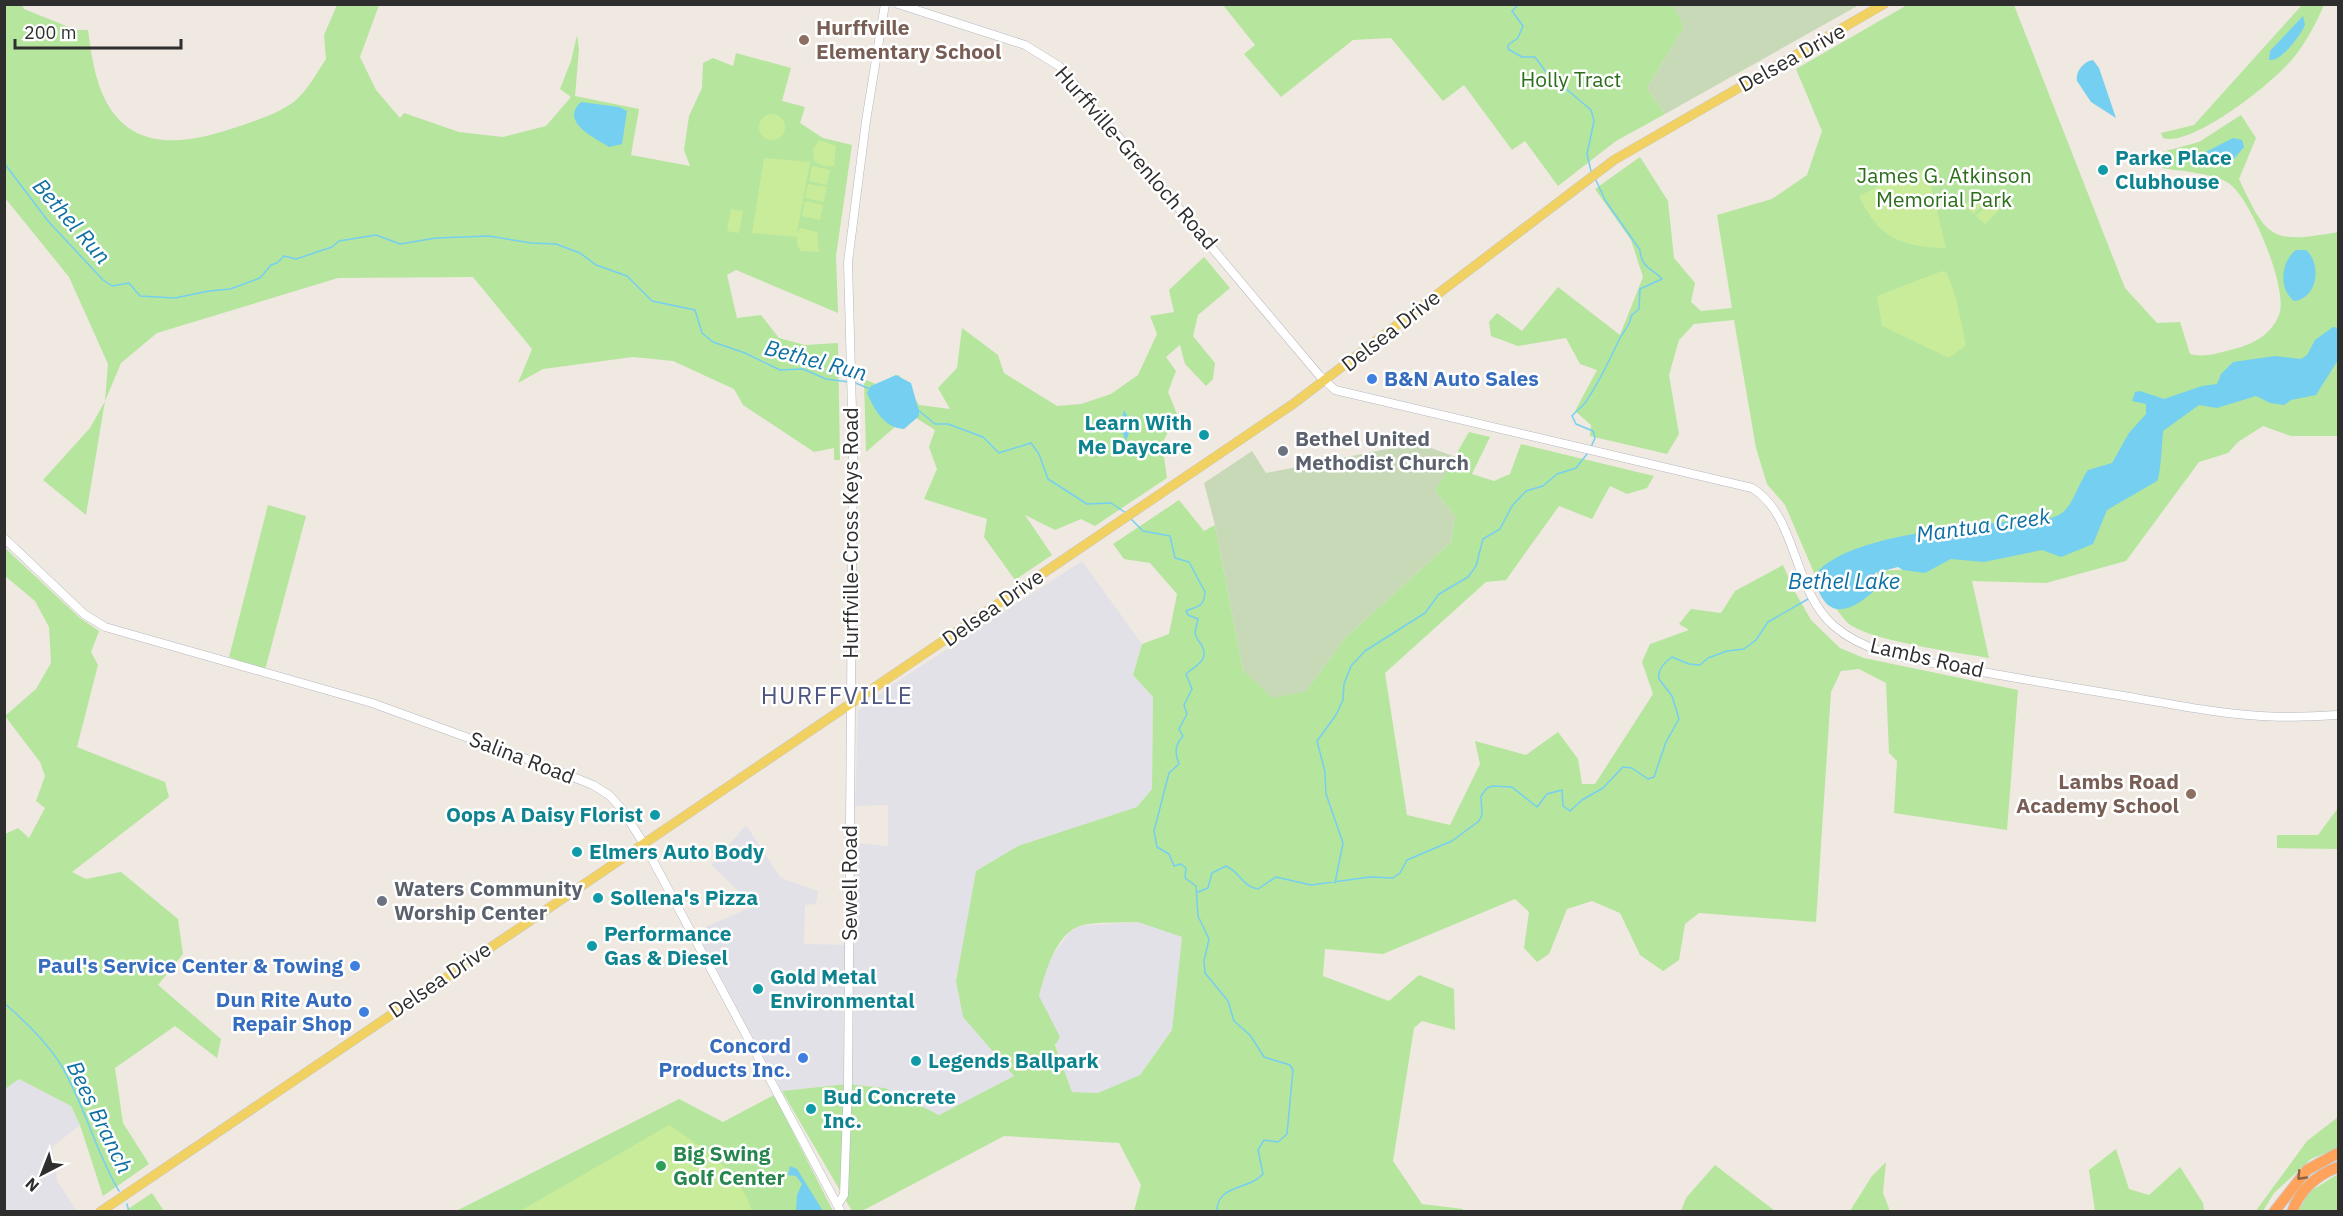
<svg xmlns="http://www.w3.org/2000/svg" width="2343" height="1216" font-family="'IBM Plex Sans',sans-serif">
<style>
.industrial{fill:#e3e1e8}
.green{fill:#b6e59e;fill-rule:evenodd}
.cemetery{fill:#c8d9b8}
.pitch{fill:#c9ec9a}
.water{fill:#75cff0}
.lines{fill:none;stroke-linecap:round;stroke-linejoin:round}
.stream{stroke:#75cff0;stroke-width:1.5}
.secondary-casing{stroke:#b4b7c1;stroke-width:9}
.primary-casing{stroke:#c9c9c9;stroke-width:10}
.highway-casing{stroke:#c9c9c9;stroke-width:12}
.secondary{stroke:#fff;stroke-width:8}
.primary{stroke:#f2d163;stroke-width:9}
.highway{stroke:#ffa35c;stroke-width:10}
.oneway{stroke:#8c6343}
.education-dot{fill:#8d6e63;stroke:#fff;stroke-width:2}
.culture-dot{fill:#0f9aa8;stroke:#fff;stroke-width:2}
.shop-dot{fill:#3f7fe0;stroke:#fff;stroke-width:2}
.worship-dot{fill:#6b7280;stroke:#fff;stroke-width:2}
.leisure-dot{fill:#2e9e5b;stroke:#fff;stroke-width:2}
.labels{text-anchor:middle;stroke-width:5;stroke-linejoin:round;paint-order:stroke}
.education-label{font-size:21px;font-weight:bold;fill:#785e54;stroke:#fff;text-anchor:start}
.street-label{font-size:21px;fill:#2e2e2e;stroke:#fff}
.park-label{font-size:21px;fill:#2c6e1b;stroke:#fff}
.culture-label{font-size:21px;font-weight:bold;fill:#0d838f;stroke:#fff;text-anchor:start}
.shop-label{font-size:21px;font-weight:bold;fill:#366cbe;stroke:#fff;text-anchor:end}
.worship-label{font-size:21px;font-weight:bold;fill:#5b616d;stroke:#fff;text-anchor:start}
.leisure-label{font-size:21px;font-weight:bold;fill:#27864d;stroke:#fff;text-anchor:start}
.water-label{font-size:22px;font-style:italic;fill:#0d6fa3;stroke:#fff}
.quarter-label{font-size:24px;letter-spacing:1.5px;fill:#4d5680;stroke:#fff}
</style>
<rect width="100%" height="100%" fill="#efe9e1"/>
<path class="industrial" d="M1082 561 1142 644 1133 675 1153 697 1152 789 1137 807 1018 846 976 871 956 981 963 1017 1014 1076 939 1115 885 1088 847 1084 782 1091 696 931 754 906 711 865 746 825 781 878 818 891 816 904 805 905 804 944 855 945 854 843 888 846V805L855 806 858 711 889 687Z
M1138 922 1182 937 1172 1030 1140 1075 1098 1093 1072 1092 1039 996 1048 961 1069 933 1078 926Z
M19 1079 71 1106 80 1125 52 1147 57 1181 77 1211H5L4 1089Z"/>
<path class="green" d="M1673 4 1684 27 1647 88 1665 114 1616 141 1558 186 1525 141 1512 150 1464 85 1443 101 1391 38 1353 40 1281 97 1244 54 1255 45 1223 5Z
M4 5H22L24 9 76 30H88C92 59 96 91 115 115 147 155 202 139 243 125 260 119 282 112 296 100 308 89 317 73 326 59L324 35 337 5H379L360 57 376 90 400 118 404 113 459 132 503 137 546 126 571 97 560 89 571 61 577 35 579 49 575 96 639 109 631 155 690 166 684 150 689 116 702 88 703 63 713 58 733 66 736 53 791 68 782 101 805 107 800 123 823 138 852 145 836 256 838 313 736 270 727 275 737 318 761 315 779 338 805 345 838 343 840 460H834V448L814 452 743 405 734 389 673 361 633 357 543 369 518 383 532 349 473 277 338 278 157 333 121 363 105 401 86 515 43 480 90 428 105 401 108 364 69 277 5 198Z
M1907 5H2014L2125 288 2157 323 2180 322 2190 354C2206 358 2218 353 2234 349 2253 344 2271 335 2279 315 2289 290 2252 202 2231 185 2217 173 2179 171 2161 168L2162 152 2199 142 2241 115 2256 138 2239 179C2267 239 2271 244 2338 232V436H2291L2263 426 2238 442 2228 453 2199 462 2126 561 2046 583 1972 581 1989 658C1955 652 1879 642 1852 626 1843 620 1839 612 1833 604L1872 592 1878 571 1934 568 1887 540 1815 575 1785 505 1767 484 1756 448 1734 320 1694 324 1679 340 1669 375 1679 434 1667 454 1590 436 1591 425 1575 411 1597 370 1580 364 1566 338 1518 346 1491 336 1489 322 1497 313 1522 331 1558 287 1620 335 1643 277 1631 240 1595 189 1640 157 1668 201 1674 258 1695 283 1691 302 1701 311 1732 308 1717 215 1772 199 1807 175 1822 131 1796 69Z
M2302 5H2324C2316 23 2307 41 2294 57 2277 80 2192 148 2163 138L2161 133 2194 125Z
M1204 257 1230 288 1198 315 1193 336 1215 363 1213 379 1206 386 1185 364 1180 345 1166 357 1176 371 1168 392 1177 414 1162 444 1167 478 1095 526 1081 519 1055 530 1025 515 1052 555 1015 580 984 537 987 519 924 499 937 469 929 447 935 430 916 418 895 427 866 452 864 379 876 384 899 375 919 405 950 409 938 388 957 368 962 328 998 355 1004 373 1057 406 1081 404 1111 394 1138 375 1157 334 1150 316 1174 312 1169 290Z
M1469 432 1490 437 1472 474 1494 481 1510 474 1521 444 1654 476 1647 488 1627 494 1610 486 1592 519 1559 506 1506 580 1486 582 1385 673 1407 815 1450 825 1480 764 1475 741 1526 755 1558 732 1578 759 1582 784H1595L1653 694 1642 662 1650 644 1689 630 1679 624 1691 609 1721 613 1735 591 1783 565 1795 592 1811 620 1840 648 1864 658 2018 690 2007 830 1894 813 1897 761 1889 753 1886 683 1859 669 1841 671 1831 692 1816 922 1699 913 1685 924 1679 960 1663 971 1640 955 1620 913 1592 901 1567 909 1549 954 1537 962 1524 948 1529 912 1515 899 1383 954 1325 949 1323 976 1389 1001 1419 975 1454 989 1455 1030 1422 1021 1414 1028 1393 1161 1422 1204 1463 1209V1211H1134L1141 1185 1119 1143 1004 1136 862 1211H852L782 1091 847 1084 885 1088 939 1115 1014 1076 963 1017 956 981 976 871 1018 846 1137 807 1152 789 1153 697 1133 675 1142 644 1169 634 1177 594 1150 563 1124 559 1113 544 1179 500 1204 531 1215 525 1243 670 1306 691 1345 638 1451 542 1455 516 1435 491ZM1138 922 1182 937 1172 1030 1140 1075 1098 1093 1072 1092 1055 1045 1060 1037 1039 996C1045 974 1054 938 1077 927 1090 921 1123 923 1138 922Z
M268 505 306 516 265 670 229 657Z
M5 548 80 618 99 631 91 652 98 665 77 747 165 782 169 797 72 872 86 879 121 872 178 919 183 954 158 985 221 1039 217 1058 175 1026 115 1068 123 1123 149 1164 103 1196 80 1125 71 1106 19 1079 5 1089V834L18 828 29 838 45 808 36 801 45 776 40 762 5 716 36 689 51 663 49 627 35 601 5 576Z
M2338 808V849L2277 848V835H2318Z
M774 1095 833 1211 454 1212 679 1099 723 1122Z
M2338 1117V1148L2311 1159 2274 1193 2263 1211 2255 1212 2307 1141Z
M2116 1149 2129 1189 2149 1195 2180 1167 2203 1203 2204 1211H2095L2089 1170Z
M1886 1162 1883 1193 1890 1211H1844H1850L1872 1176Z
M1715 1165 1775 1211H1681L1686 1198Z
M2338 1174V1211L2298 1212 2309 1192Z
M152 1193 164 1211H125Z"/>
<path class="cemetery" d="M1673 5H1859L1665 114 1647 88 1684 27Z
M1417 443 1456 457 1435 491 1455 516 1451 542 1345 638 1306 691 1272 698 1243 670 1215 525 1204 483 1252 451 1266 473Z"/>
<path class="pitch" d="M759 127a13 13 0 1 1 26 0a13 13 0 1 1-26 0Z
M819 140 836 146 834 166H823L814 161 813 149Z
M764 158 810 162 797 233 800 228 817 232 819 252 801 251 797 245V237L752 233Z
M812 166 830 170 827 185 809 181Z
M1921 170 1928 173 1946 248C1902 247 1878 238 1859 196L1891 180Z
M808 184 827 187 824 202 805 198Z
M1980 190 1989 199 1974 214 1965 205Z
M805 201 823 205 820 220 802 216Z
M1991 201 2000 209 1985 224 1976 216Z
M731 209 743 211 739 233 727 231Z
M1942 271 1947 273 1956 298 1966 345 1949 358 1882 326 1877 296Z
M669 1125C703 1148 739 1170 752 1211H520Z"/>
<path class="water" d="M2303 16 2305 25C2300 36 2281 62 2269 60L2270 51Z
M2093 60 2099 68 2116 118 2091 102 2077 81C2075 72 2084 61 2093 60Z
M581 102 619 107 627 111 622 144 609 147C595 138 559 122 581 102Z
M2233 138 2242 140 2244 147 2227 167 2190 160Z
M2296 250H2306C2322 264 2318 298 2294 301 2278 289 2281 261 2296 250Z
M2333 327 2338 328V360L2316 395 2291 400 2284 405 2270 403 2256 396 2217 408 2199 405 2163 431C2162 441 2161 474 2157 481L2107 510 2093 544 2061 557 2042 550 1984 562 1951 559 1925 573 1903 570 1898 567 1875 573 1874 591C1856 607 1833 621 1820 594 1817 587 1813 583 1814 576 1845 534 1967 527 2018 520 2032 518 2050 522 2062 513 2073 505 2079 482 2088 470L2112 463 2129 433 2146 414V404L2132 401 2135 392 2140 391 2164 399 2202 386 2217 384 2221 374 2233 362 2275 356 2301 359 2307 355 2315 340Z
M896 375 911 383 919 411V416L904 429C884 428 874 409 867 393L871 386Z
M1124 410 1132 424 1126 441 1120 427Z
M790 1166 797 1169 823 1211H796L797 1195 802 1184 796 1176 788 1175Z"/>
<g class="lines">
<path class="stream" d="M1519 4 1512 11 1523 26 1518 38 1508 45V49L1522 57H1535L1546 72 1557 77 1564 87 1591 110 1594 121 1587 154 1591 171
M4 163 48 221 103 280 112 286 129 283 140 296 175 298 209 291 230 289 260 278 271 265 277 263 284 256 296 259 332 247 339 241 376 235 400 244 436 238 489 236 531 243 556 244 580 253 596 265 627 276 652 301 695 310 702 333 713 342 745 353 780 370 803 369 826 379 849 382
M853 382 870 389
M918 410 935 424H948L983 437 999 453 1031 443 1039 454 1048 479 1087 504 1111 503 1126 513
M1591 447 1595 438 1593 431 1576 424 1572 416C1576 411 1581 408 1585 403 1599 383 1609 361 1619 340 1623 330 1630 328 1631 316L1639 309 1640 289 1662 279C1654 269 1641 269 1640 250L1605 200 1595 178
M1131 519 1143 531 1170 536 1175 558 1189 562 1205 592C1204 608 1197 606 1186 611L1188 615 1198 619 1195 633C1196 639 1199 641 1202 646 1210 661 1193 667 1186 674L1192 689 1184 705 1187 714 1179 729 1183 736C1174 746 1175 753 1179 764L1169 773 1154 831 1157 847 1169 854 1174 866 1181 864 1186 868 1185 878 1196 886 1198 916 1209 939 1204 961 1205 973 1228 1001 1234 1021 1250 1035 1264 1057 1290 1065 1293 1070 1287 1134 1278 1142 1264 1140 1258 1150 1263 1174C1250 1190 1216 1184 1217 1212
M1335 883 1343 843 1326 794 1325 772 1317 741 1336 715 1343 700 1344 684 1351 666 1365 651 1425 613 1439 594 1468 577 1476 566 1483 539 1500 529 1512 506 1526 491 1543 486 1557 474 1576 468 1587 454
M1198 892 1208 888 1212 873 1226 866C1240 872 1243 887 1258 889L1276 877 1311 885 1370 877 1393 878 1400 873 1407 860 1452 841 1479 821 1482 815 1481 796 1487 788 1493 786 1512 787 1537 807 1547 794 1562 790 1563 806 1570 811 1582 800 1603 788 1623 767 1632 768 1648 779 1654 777 1666 742 1679 719 1672 696 1659 679C1657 670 1665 662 1672 657L1689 664 1700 665 1708 658 1727 651 1744 649 1756 640 1768 622 1808 599
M4 1003C25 1021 46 1041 61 1065 85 1105 95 1151 119 1191
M127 1204 129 1212"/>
<g class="secondary-casing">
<path id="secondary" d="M898 4 1025 45 1059 66 1319 375 1335 390 1752 488C1798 516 1792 590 1834 626 1870 657 1921 660 1966 669 2016 678 2067 687 2118 695 2165 703 2213 713 2261 716 2287 718 2313 716 2338 715
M4 538 84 614 105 627 372 703 546 766 593 785 609 795 621 808 644 844 841 1212
M838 1204 844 1195 848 1083 853 448 848 262 866 121 885 4"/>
</g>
<g class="primary-casing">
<path id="primary" d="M100 1212 1293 404 1614 160 1884 4"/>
</g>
<g class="highway-casing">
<path id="highway" d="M2274 1212 2307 1170 2338 1153
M2292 1212C2300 1190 2317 1175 2338 1167"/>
</g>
<use href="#secondary" class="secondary"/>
<use href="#primary" class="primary"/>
<use href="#highway" class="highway"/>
</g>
<defs><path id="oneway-chevron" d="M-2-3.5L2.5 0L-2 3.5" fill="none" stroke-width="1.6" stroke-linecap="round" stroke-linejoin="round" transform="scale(1.5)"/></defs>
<use class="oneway" href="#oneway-chevron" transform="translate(2301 1176) rotate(134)"/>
<g class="education-dot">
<circle cx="804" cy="40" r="6"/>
<circle cx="2191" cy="794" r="6"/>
</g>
<g class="culture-dot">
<circle cx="2103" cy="170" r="6"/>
<circle cx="1204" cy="435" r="6"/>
<circle cx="655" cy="815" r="6"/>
<circle cx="577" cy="852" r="6"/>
<circle cx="598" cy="898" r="6"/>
<circle cx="592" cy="946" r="6"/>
<circle cx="758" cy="989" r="6"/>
<circle cx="916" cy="1061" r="6"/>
<circle cx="811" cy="1109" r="6"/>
</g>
<g class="shop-dot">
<circle cx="1372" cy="379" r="6"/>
<circle cx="355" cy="966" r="6"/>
<circle cx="364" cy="1012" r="6"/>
<circle cx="803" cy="1058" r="6"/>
</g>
<g class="worship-dot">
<circle cx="1283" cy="451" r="6"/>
<circle cx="382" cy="901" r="6"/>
</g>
<circle class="leisure-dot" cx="661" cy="1166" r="6"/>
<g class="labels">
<g class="education-label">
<text x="816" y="35">Hurffville<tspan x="816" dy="24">Elementary School</tspan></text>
<text x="2179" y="789" text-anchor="end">Lambs Road<tspan x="2179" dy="24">Academy School</tspan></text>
</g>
<g class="street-label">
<text transform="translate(1792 58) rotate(-29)" y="7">Delsea Drive</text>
<text transform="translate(1136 158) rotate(49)" y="7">Hurffville-Grenloch Road</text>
<text transform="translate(1391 331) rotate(-38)" y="7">Delsea Drive</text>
<text transform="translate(851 533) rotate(-90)" y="7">Hurffville-Cross Keys Road</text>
<text transform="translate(993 608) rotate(-35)" y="7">Delsea Drive</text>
<text transform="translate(1927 658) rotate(13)" y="7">Lambs Road</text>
<text transform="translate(522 758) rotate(21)" y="7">Salina Road</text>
<text transform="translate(850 883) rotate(-90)" y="7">Sewell Road</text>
<text transform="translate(440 980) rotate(-34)" y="7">Delsea Drive</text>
</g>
<g class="park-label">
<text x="1571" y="87">Holly Tract</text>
<text x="1944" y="183">James G. Atkinson<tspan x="1944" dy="24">Memorial Park</tspan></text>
</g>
<g class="culture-label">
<text x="2115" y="165">Parke Place<tspan x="2115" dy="24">Clubhouse</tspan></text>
<text x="1192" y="430" text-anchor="end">Learn With<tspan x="1192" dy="24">Me Daycare</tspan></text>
<text x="643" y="822" text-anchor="end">Oops A Daisy Florist</text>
<text x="589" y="859">Elmers Auto Body</text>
<text x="610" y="905">Sollena's Pizza</text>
<text x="604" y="941">Performance<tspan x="604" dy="24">Gas &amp; Diesel</tspan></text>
<text x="770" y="984">Gold Metal<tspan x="770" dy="24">Environmental</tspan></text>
<text x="928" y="1068">Legends Ballpark</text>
<text x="823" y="1104">Bud Concrete<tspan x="823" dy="24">Inc.</tspan></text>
</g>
<g class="shop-label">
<text x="1384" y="386" text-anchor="start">B&amp;N Auto Sales</text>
<text x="343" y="973">Paul's Service Center &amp; Towing</text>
<text x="352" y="1007">Dun Rite Auto<tspan x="352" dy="24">Repair Shop</tspan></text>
<text x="791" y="1053">Concord<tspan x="791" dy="24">Products Inc.</tspan></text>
</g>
<g class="worship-label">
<text x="1295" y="446">Bethel United<tspan x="1295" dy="24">Methodist Church</tspan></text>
<text x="394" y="896">Waters Community<tspan x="394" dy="24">Worship Center</tspan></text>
</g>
<g class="leisure-label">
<text x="673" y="1161">Big Swing<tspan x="673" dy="24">Golf Center</tspan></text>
</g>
<g class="water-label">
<text transform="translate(72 221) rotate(49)" y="8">Bethel Run</text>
<text transform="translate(816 360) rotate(15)" y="8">Bethel Run</text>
<text transform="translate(1983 525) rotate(-8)" y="8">Mantua Creek</text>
<text x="1844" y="589">Bethel Lake</text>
<text transform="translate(100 1117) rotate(64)" y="8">Bees Branch</text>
</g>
<g class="quarter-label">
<text x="837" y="704">HURFFVILLE</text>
</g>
</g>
<rect width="2343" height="1216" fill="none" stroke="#2e2e2e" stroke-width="12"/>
<g transform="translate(42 1174) rotate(222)" stroke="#ffffff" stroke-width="4.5" paint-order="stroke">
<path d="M0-4.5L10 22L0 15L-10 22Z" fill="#2e2e2e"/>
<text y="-9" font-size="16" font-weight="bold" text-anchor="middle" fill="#2e2e2e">N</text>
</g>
<path d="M15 39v9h166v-9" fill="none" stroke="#2e2e2e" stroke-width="3"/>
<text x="24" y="39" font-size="18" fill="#2e2e2e" stroke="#ffffff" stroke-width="4.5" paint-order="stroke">200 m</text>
</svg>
